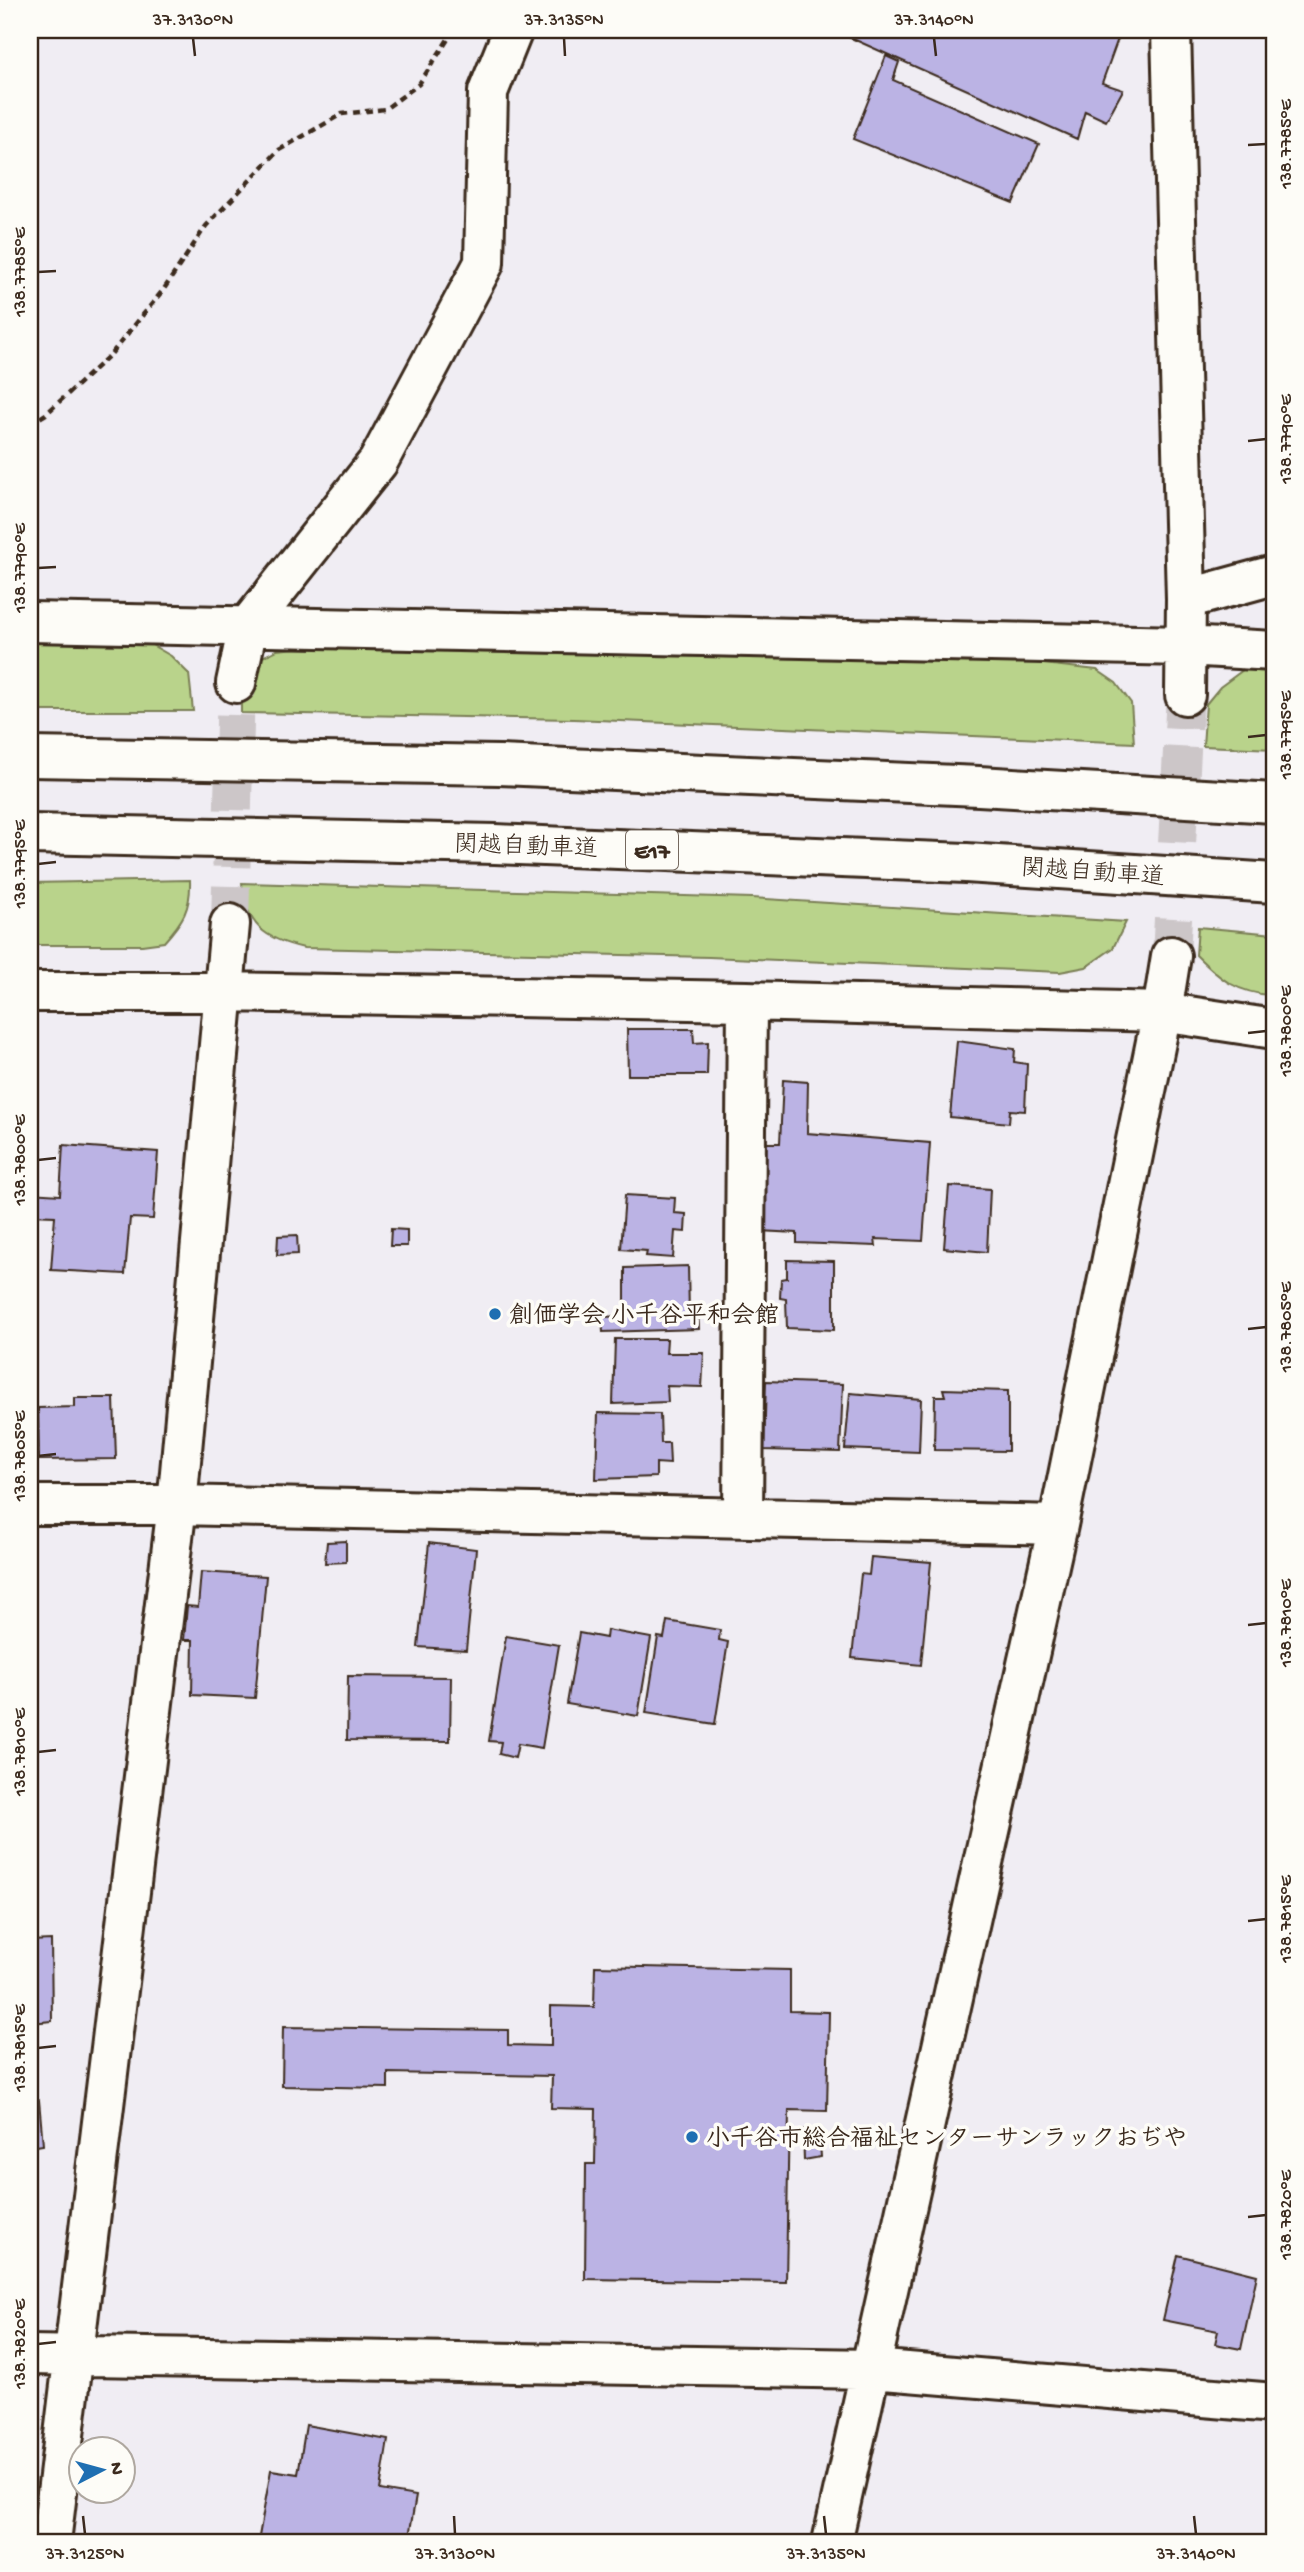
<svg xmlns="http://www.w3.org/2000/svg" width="1304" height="2572" font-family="'Gochi Hand','Klee One',sans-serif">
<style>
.green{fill:#b9d38b;stroke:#7a7e54;stroke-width:2}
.building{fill:#bbb3e4;stroke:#3b2a1e;stroke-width:2}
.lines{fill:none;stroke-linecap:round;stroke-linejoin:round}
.minor-tunnel{stroke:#ccc6c8;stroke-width:38;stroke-dasharray:38 19;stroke-linecap:butt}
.minor-casing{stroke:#3b2a1e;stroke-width:44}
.highway-casing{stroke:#3b2a1e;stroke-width:44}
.path{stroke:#3b2a1e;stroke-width:4.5;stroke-dasharray:7 5;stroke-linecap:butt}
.minor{stroke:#fdfcf7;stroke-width:38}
.highway{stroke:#fdfcf7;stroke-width:38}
.ticks{fill:none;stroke:#3b2a1e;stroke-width:2.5}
.poi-dot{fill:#1f6fb2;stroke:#fdfcf7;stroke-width:2.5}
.labels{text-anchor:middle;stroke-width:7;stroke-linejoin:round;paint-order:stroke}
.shield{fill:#fdfcf7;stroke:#75695f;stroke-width:2}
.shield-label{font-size:23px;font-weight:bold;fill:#3b2a1e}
.street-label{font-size:24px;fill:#3b2a1e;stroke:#fdfcf7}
.poi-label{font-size:24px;font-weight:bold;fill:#3b2a1e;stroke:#fdfcf7;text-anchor:start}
.neatline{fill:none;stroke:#3b2a1e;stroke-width:2.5}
.ticks-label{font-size:18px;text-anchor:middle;fill:#3b2a1e}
</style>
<rect width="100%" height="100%" fill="#f0edf3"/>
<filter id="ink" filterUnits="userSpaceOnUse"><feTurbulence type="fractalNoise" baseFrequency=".0143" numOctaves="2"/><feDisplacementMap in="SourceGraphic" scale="14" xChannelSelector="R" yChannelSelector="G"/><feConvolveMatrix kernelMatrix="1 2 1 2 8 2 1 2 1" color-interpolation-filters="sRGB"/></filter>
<g filter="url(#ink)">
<path class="green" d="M30 639 150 644 171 656 189 674 193 711H30Z
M343 643 998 659 1097 670 1116 683 1131 703 1134 743 574 719 241 713V688L250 663 277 650Z
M1247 667 1274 668V749L1203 746 1206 704 1220 687Z
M190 880C191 909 183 921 164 942L142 945H30V883Z
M242 883 752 898 1126 922 1113 948 1086 967 1060 972 709 957 304 948C264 939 246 925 242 883Z
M1198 927 1274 934V996C1236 992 1222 981 1196 955Z"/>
<path class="building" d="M833 30H1112L1120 33 1102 83 1123 90 1106 121 1085 111 1077 139Z
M886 56 899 62 893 80 1039 144 1013 203 853 139Z
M627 1029H693L694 1043 708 1042 707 1075H628Z
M957 1041 1015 1049 1014 1062 1027 1064 1025 1111 1010 1110 1009 1123 950 1117Z
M783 1080 808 1082 807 1133 930 1143 923 1241 875 1239 876 1246 797 1243V1233L759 1231 764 1143H780Z
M63 1145 158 1152 153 1219 130 1218 125 1274 51 1270 55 1216 30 1215V1193L60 1195Z
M949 1186 990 1189 987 1252 944 1248Z
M625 1195 675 1198 674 1213 686 1214 685 1232 675 1231 673 1258 646 1256 647 1251 621 1249Z
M391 1229 407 1230V1246H390Z
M297 1235 298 1254 277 1255 278 1236Z
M787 1260 834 1261V1330L787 1328 786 1299 780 1298 781 1279 787 1278Z
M688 1266 689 1314 698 1315 699 1329 603 1332 602 1317 625 1316V1268Z
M615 1339H667L666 1353H704L702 1387 667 1386 668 1402 613 1404Z
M766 1381 843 1384 840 1452 764 1450Z
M943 1389 1008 1391V1451L934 1450 935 1396H945Z
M850 1393 921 1399 919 1452 845 1449Z
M75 1398H114L116 1459 39 1460 38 1408 75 1407Z
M598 1413 660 1414 661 1443H669L670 1464 656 1463V1477L596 1479Z
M346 1541V1562L325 1563 327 1542Z
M429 1543 476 1549 466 1650 418 1647Z
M871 1557 931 1562 921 1665 852 1658 861 1574 869 1575Z
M201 1572 266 1576 255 1698 192 1695 193 1640H184L187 1606 198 1607Z
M667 1621 720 1630 719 1640 728 1642 715 1724 646 1713 658 1637 664 1638Z
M607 1630 651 1638 638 1716 567 1704 579 1633 606 1638Z
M506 1636 559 1645 542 1748 518 1744 515 1758 499 1754 501 1742 489 1741Z
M348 1676 451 1677 450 1741 347 1740Z
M51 1940 52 2021 30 2023V1941Z
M595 1966 790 1970V2011L829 2012 827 2111 789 2110 786 2282 585 2279 586 2164H595L596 2109 551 2108 552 2076 388 2073V2088L282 2086 283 2027 508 2030V2045L551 2046V2006L594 2007Z
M39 2100 43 2145 30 2147V2101Z
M819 2129 821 2157 804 2160 803 2130Z
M1178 2255 1257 2275 1241 2349 1215 2344 1218 2331 1163 2320Z
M306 2425 388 2440 380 2490 416 2496 408 2542H258L271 2470 298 2474Z"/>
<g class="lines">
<path class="minor-tunnel" d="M230 924 236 683
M1171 956 1185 695"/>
<g class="minor-casing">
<path id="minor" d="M1171 30 1186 599 1185 695
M1186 599 1274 575
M30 622 1185 646 1274 651
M236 683 248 626 378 462 484 263 488 92 513 30
M30 992H224L747 1001 1162 1012 1274 1029
M30 1505H177L1058 1525
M743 1518 747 1001
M30 2355 872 2369 1274 2403
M51 2542 177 1505 230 924
M832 2542 1058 1525 1162 1012 1171 956"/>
</g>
<g class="highway-casing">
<path id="highway" d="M30 757 499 765 979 786 1274 803
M30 834 495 844 966 863 1274 883"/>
</g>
<path class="path" d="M30 424 46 414 111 354 164 289 206 226 279 150 342 114 385 109 419 84 454 30"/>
<use href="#minor" class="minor"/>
<use href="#highway" class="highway"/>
</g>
</g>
<path class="ticks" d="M193 38 195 56M564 38 565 56M934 38 936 56M1248 145 1266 144M38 272 56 271M1248 441 1266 439M38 568 56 567M1248 737 1266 735M38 864 56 862M1248 1033 1266 1031M38 1160 56 1158M1248 1329 1266 1327M38 1456 56 1454M1248 1625 1266 1623M38 1752 56 1750M1248 1921 1266 1919M38 2048 56 2046M1248 2217 1266 2215M38 2344 56 2342M83 2516 85 2534M454 2516 455 2534M824 2516 826 2534M1194 2516 1196 2534"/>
<g class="poi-dot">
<circle cx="495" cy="1314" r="7"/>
<circle cx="692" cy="2137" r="7"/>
</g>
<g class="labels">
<rect class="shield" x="626" y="830.5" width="52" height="39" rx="5"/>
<g class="shield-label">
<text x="652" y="858">E17</text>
</g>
<g class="street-label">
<text transform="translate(526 845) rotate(2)" y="8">関越自動車道</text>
<text transform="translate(1093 871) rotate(4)" y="8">関越自動車道</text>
</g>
<g class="poi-label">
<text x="509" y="1322">創価学会 小千谷平和会館</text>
<text x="706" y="2145">小千谷市総合福祉センターサンラックおぢや</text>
</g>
</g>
<rect width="1304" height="2572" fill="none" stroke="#fdfcf7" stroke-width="77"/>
<g transform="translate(102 2470) rotate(84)"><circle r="33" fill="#fdfcf7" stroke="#afa8a0" stroke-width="2"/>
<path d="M0-5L12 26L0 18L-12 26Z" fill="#1f6fb2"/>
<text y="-10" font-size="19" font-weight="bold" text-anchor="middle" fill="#3b2a1e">N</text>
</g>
<rect x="38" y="38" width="1228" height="2496" class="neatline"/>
<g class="ticks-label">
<text x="193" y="25">37.3130°N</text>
<text x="564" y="25">37.3135°N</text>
<text x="934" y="25">37.3140°N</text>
<text transform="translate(1285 144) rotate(-90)" y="6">138.7785°E</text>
<text transform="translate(19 272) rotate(-90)" y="6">138.7785°E</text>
<text transform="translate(1285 439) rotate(-90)" y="6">138.7790°E</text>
<text transform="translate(19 568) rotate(-90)" y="6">138.7790°E</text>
<text transform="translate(1285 735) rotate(-90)" y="6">138.7795°E</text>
<text transform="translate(19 864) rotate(-90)" y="6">138.7795°E</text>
<text transform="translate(1285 1031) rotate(-90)" y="6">138.7800°E</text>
<text transform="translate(19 1160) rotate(-90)" y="6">138.7800°E</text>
<text transform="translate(1285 1327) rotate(-90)" y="6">138.7805°E</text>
<text transform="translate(19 1456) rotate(-90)" y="6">138.7805°E</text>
<text transform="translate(1285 1623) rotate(-90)" y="6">138.7810°E</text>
<text transform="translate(19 1752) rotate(-90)" y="6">138.7810°E</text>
<text transform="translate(1285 1919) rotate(-90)" y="6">138.7815°E</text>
<text transform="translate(19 2048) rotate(-90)" y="6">138.7815°E</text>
<text transform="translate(1285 2215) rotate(-90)" y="6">138.7820°E</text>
<text transform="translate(19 2344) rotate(-90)" y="6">138.7820°E</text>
<text x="85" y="2559">37.3125°N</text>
<text x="455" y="2559">37.3130°N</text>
<text x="826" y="2559">37.3135°N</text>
<text x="1196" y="2559">37.3140°N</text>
</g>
</svg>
